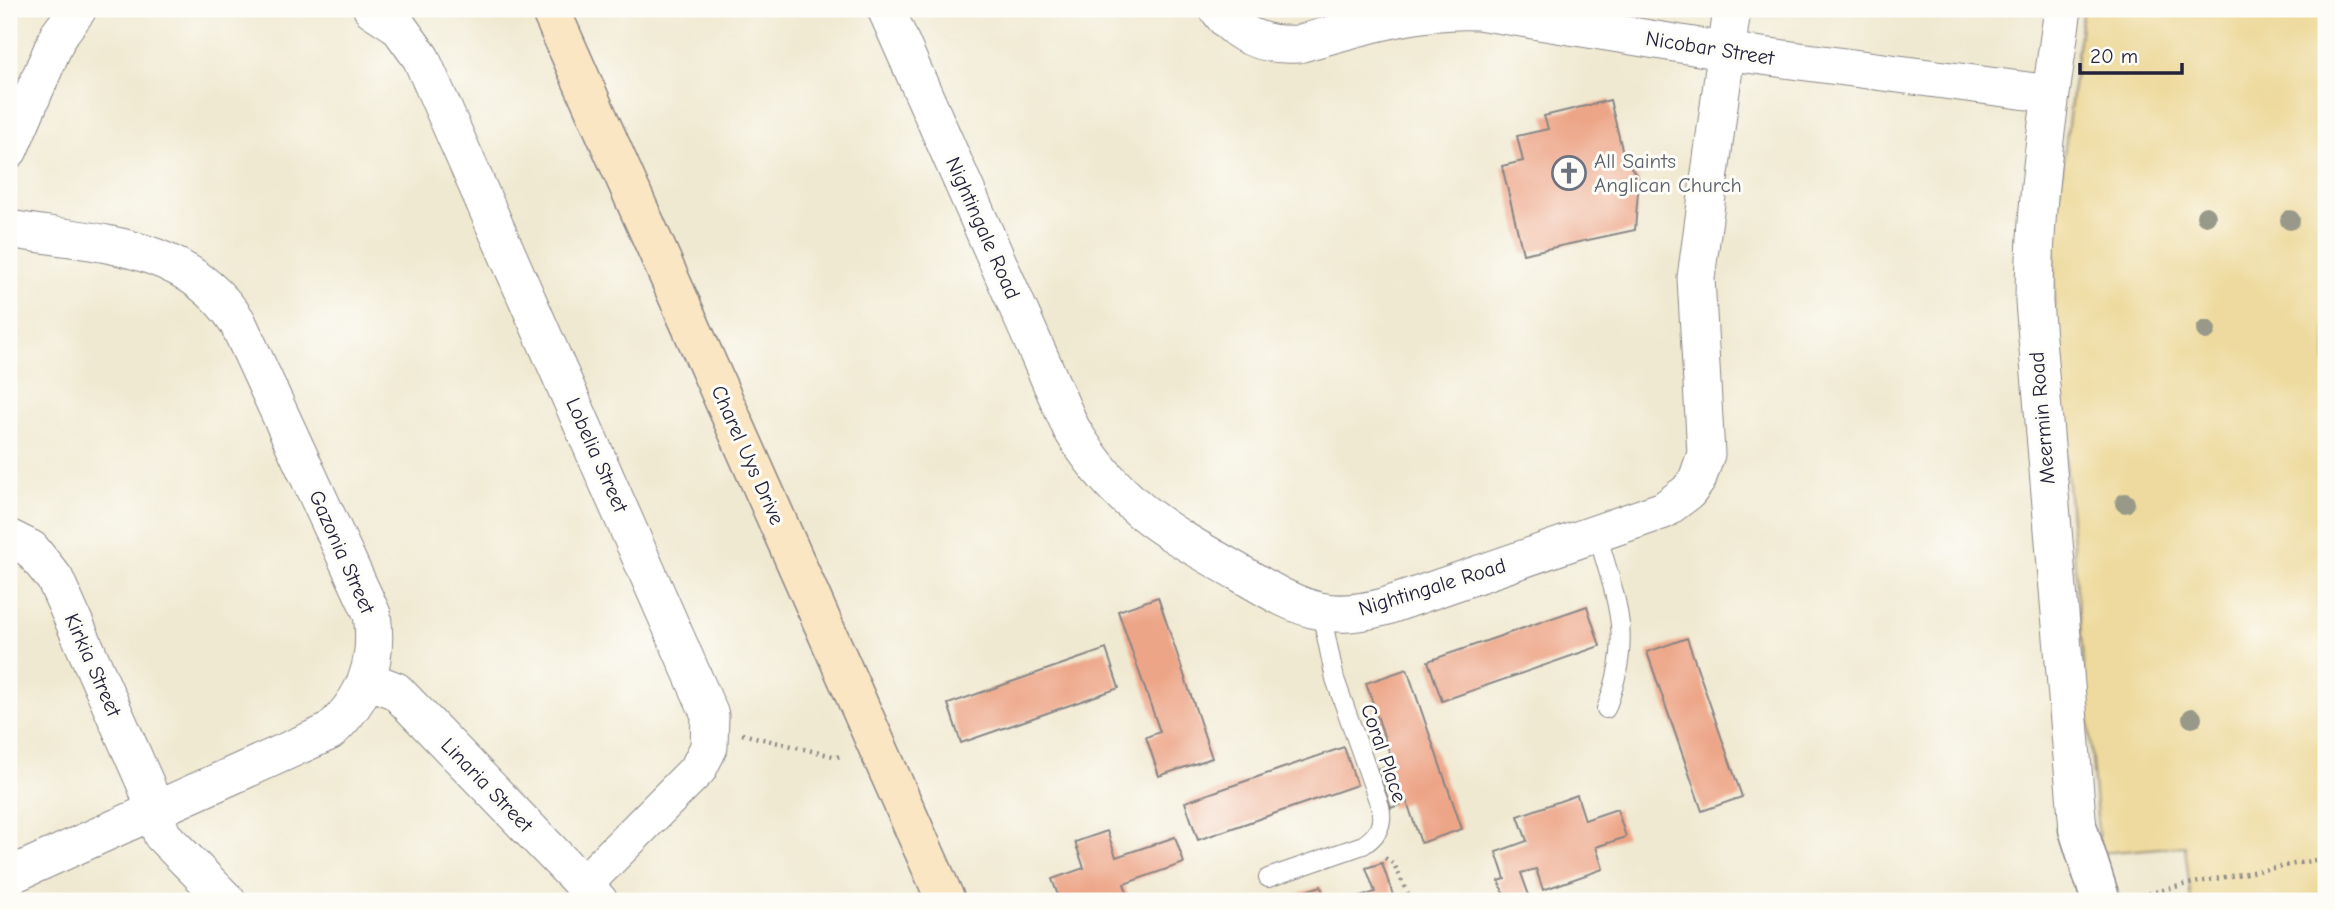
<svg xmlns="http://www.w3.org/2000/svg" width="2335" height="910" font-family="'Comic Neue',sans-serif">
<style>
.sand{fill:#eeda9e;stroke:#887e6c;stroke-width:2}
.building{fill:#eda587}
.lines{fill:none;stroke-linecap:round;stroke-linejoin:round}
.service-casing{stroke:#898686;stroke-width:20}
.minor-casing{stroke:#898686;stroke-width:39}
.tertiary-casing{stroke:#898686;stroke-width:41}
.secondary-casing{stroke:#898686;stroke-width:41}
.path{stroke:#898686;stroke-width:4.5;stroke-dasharray:2 5;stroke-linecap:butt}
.service{stroke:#fff;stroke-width:18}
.minor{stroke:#fff;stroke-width:37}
.tertiary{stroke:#fff;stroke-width:38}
.secondary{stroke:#fbe6c4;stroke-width:38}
.tree{fill:#989989}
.labels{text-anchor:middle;stroke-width:6;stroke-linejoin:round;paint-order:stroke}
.street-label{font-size:21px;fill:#22223b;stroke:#fdfcf7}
.worship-label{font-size:21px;fill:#5b616d;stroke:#fdfcf7;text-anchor:start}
</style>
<rect width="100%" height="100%" fill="#fdfcf7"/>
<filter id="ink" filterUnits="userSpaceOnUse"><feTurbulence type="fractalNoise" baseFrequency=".0143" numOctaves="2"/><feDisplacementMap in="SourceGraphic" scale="14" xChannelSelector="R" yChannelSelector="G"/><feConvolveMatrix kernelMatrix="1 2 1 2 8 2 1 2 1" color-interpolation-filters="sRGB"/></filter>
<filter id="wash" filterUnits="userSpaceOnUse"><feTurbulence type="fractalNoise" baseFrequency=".00686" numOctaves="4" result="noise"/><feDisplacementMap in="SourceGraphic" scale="28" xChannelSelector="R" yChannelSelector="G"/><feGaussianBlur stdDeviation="1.57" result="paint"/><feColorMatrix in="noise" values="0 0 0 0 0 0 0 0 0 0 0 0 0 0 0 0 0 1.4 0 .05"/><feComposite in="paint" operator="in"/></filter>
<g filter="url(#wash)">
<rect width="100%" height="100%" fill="#f0e9d1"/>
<path class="sand" d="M2083 9H2326V901H2191L2185 846 2100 853 2054 324V233Z"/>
<g id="blocks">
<path class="building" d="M1610 100 1624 157 1639 179 1635 230 1523 254 1502 166 1523 161 1517 136 1548 129 1544 116Z
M1158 597 1212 758 1159 776 1146 737 1160 732 1118 611Z
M1587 606 1600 646 1442 701 1428 661Z
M1687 638 1742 797 1702 811 1647 652Z
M1106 649 1119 688 961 743 948 704Z
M1407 669 1462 829 1421 843 1407 802 1391 808 1378 769 1393 763 1366 683Z
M1344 747 1357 785 1198 840 1185 802Z
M1577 795 1585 820 1617 809 1626 837 1596 847 1603 869 1543 890 1536 869 1521 873 1531 901H1506L1499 881 1505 879 1496 852 1527 841 1518 816Z
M1107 831 1116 857 1175 837 1184 863 1124 884 1130 901H1060L1052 879 1084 868 1075 842Z
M1382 863 1395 901H1349L1375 892 1366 868Z
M1321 886 1326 901H1292L1291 896Z"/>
</g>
</g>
<g filter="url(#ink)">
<use href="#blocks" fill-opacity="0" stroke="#898686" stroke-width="2"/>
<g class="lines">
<g class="service-casing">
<path id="service" d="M1597 533C1617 604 1634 637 1606 709
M1268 878 1363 845C1379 835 1384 823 1380 806L1335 679 1321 612"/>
</g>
<g class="minor-casing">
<path id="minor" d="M372 9 398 26 421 58 710 715 709 747 698 769 583 885
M886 9 1071 428C1116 504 1164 530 1238 572 1264 587 1291 605 1320 611 1341 616 1363 612 1384 607L1664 510 1688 492 1697 480 1706 454 1696 278 1732 9
M1218 9C1237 37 1266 46 1298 44 1358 28 1415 8 1478 11L1724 51 2051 94
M2063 9C2049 107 2034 202 2034 302L2078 829
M9 150 58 36 78 9
M9 229C95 244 184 241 237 321L372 614C379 663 365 699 329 732L9 876
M9 538 31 549 55 579 146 785 162 835 227 901
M368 680 396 691 599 901"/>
</g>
<g class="tertiary-casing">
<path id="tertiary" d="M2078 829 2101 901"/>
</g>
<g class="secondary-casing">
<path id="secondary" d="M550 9 946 901"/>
</g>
<path class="path" d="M742 734 837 757 842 755
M1385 858 1394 864 1411 901
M2135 897 2183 885 2326 858"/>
<use href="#service" class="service"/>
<use href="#minor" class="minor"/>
<use href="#tertiary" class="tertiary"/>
<use href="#secondary" class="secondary"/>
</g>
<g class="tree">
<circle cx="2206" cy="216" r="10"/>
<circle cx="2290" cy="220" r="10"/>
<circle cx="2206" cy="330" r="10"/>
<circle cx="2125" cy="503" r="10"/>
<circle cx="2192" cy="718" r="10"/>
</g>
</g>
<defs>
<g id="church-ring" transform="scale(1.75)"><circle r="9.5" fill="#fdfcf7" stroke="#6b7280" stroke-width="1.5"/><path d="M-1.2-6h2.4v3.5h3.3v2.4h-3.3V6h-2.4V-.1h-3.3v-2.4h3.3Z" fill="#6b7280"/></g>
</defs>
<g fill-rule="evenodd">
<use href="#church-ring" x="1569" y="173"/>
</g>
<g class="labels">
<g class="street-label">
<text transform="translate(1710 48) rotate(9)" y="7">Nicobar Street</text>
<text transform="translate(983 228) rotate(66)" y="7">Nightingale Road</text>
<text transform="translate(2042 418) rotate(-95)" y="7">Meermin Road</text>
<text transform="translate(597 455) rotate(66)" y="7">Lobelia Street</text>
<text transform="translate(748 455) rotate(66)" y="7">Charel Uys Drive</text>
<text transform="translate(342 552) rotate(66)" y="7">Gazonia Street</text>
<text transform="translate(1432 587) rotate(-17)" y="7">Nightingale Road</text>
<text transform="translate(93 665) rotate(66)" y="7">Kirkia Street</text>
<text transform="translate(1384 753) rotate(71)" y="7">Coral Place</text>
<text transform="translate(487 785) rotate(46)" y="7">Linaria Street</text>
</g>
<g class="worship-label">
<text x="1594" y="168">All Saints<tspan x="1594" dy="24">Anglican Church</tspan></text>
</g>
</g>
<rect width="2335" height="910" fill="none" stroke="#fdfcf7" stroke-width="35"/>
<path d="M2080 63v10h102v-10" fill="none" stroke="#22223b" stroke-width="3.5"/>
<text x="2090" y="63" font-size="21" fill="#22223b" stroke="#fdfcf7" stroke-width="5" paint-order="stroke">20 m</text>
</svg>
